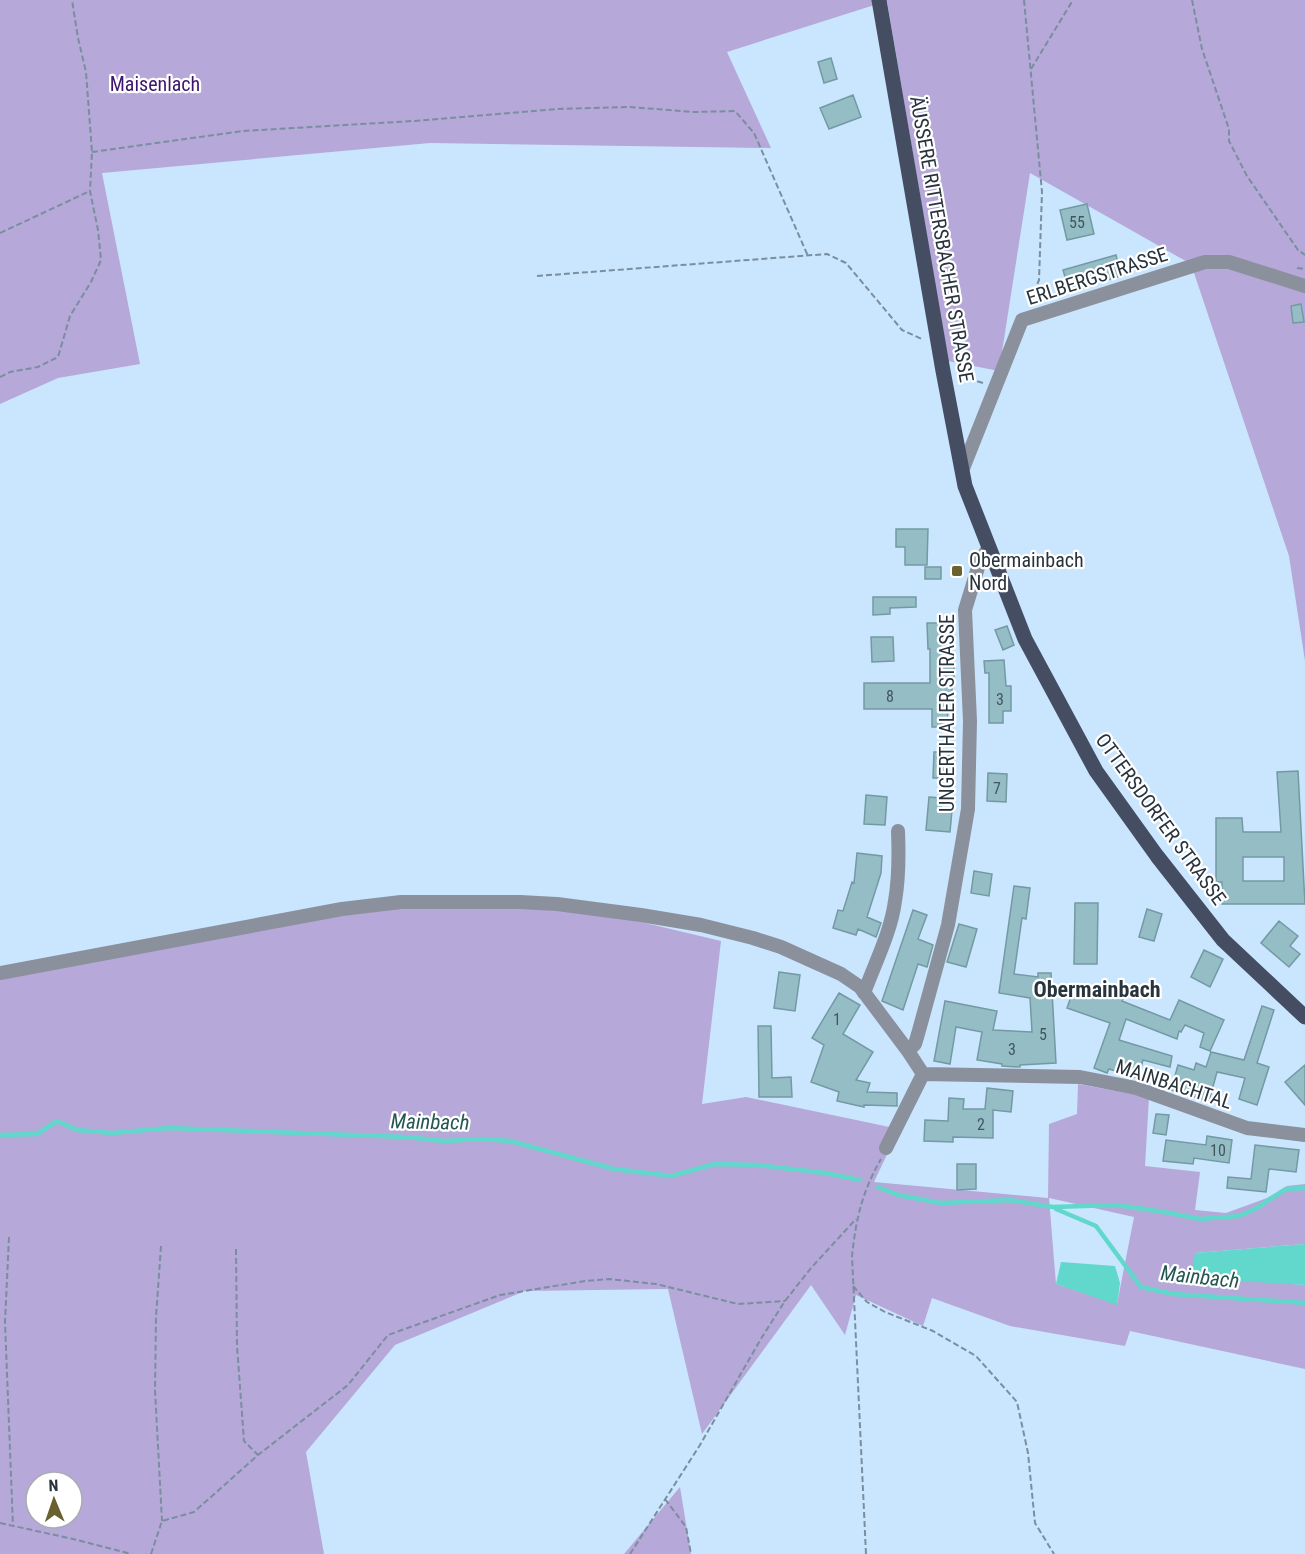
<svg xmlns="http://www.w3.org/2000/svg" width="1305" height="1554" font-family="'Roboto Condensed',sans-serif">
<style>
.green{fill:#b6a8d9;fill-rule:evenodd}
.water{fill:#61d8cb}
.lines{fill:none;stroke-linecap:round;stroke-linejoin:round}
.stream{stroke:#61d8cb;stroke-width:4.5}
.building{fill:#95bdc6;stroke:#739aa3;stroke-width:1.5;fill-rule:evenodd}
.path{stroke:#7a8e9f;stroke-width:2;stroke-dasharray:6 3;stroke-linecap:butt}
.minor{stroke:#8b909d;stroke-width:14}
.major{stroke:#454d63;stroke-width:15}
.poi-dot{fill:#69622f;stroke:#fff;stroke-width:2}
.labels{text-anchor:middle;stroke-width:4.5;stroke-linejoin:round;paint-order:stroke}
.number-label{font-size:16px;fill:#43565e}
.park-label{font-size:20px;fill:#3c166d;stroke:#fff}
.street-label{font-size:20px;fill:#28333c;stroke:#fff}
.poi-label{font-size:20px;fill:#28333c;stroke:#fff;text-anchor:start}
.water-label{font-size:21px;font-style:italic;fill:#245751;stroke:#fff}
.quarter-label{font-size:22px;font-weight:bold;fill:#28333c;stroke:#fff}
</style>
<rect width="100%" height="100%" fill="#c9e6fe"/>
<path class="green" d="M0 0H1305V661L1289 556 1191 264 1030 173 999 371 948 361 887 1 727 52 771 148 430 143 102 173 140 364 58 378 0 404Z
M381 904 570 905 721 941 702 1104 746 1097 899 1129 874 1182 1048 1198 1049 1124 1077 1114 1078 1084 1149 1097 1145 1166 1200 1172 1195 1210 1226 1213 1267 1198 1287 1186 1305 1184V1244L1195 1253 1268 1282 1305 1285V1369L1130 1331 1125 1346 1010 1326 932 1298 923 1326 856 1295 845 1335 811 1285 702 1434 668 1289 525 1291 395 1345 306 1452 324 1554H0V973ZM1049 1198 1134 1217 1117 1304 1056 1284ZM36 1482H72V1518H36Z
M680 1487 691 1554H624Z"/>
<path class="water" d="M1305 1244V1285L1203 1279 1192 1269 1195 1253Z
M1061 1262 1115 1266 1120 1283 1117 1305 1056 1284Z"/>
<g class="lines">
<path class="stream" d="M0 1135 37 1134 57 1121 77 1130 112 1133 169 1128 405 1137 444 1141 483 1139 510 1141 614 1169 671 1176 715 1164 758 1165 825 1173 860 1180
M878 1187 898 1195 941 1203 1010 1200 1053 1207 1116 1205 1164 1212 1200 1219 1239 1216 1255 1209 1286 1189 1305 1188
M1056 1209 1096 1226 1141 1287 1173 1294 1305 1303"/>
</g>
<path class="building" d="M831 58 837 79 824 83 818 62Z
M853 95 861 117 829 129 820 108Z
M1087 204 1094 234 1067 240 1060 210Z
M1116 255 1121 276 1069 291 1063 270Z
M1301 304 1304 322 1293 323 1291 306Z
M896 529H928L927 565H905V547H896Z
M925 567H941V579H925Z
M873 597H916V607L890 608V614L873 615Z
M927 623H951V662H954V677H952V708H948L947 727H932V709H864V683H930V649H928Z
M1007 626 1014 645 1003 650 995 630Z
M871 637H893L894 661 872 662Z
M1004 660 1006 686H1011V711H1003V723H989V673H985L984 661Z
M934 752H953V778H933Z
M1298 771 1305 904H1222V882H1216V818H1242L1243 832H1281L1277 772ZM1243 857H1284V881H1243Z
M988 773 1007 774 1006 802 987 801Z
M866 795 887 797 885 825 864 824Z
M929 797 941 798V809L952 810 950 832 926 830Z
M857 853 882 856 881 873 867 917 881 923 876 937 858 929 856 935 833 928 838 910 843 911 852 882 854 883Z
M974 871 992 874 989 896 971 893Z
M1014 886 1030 888 1026 919 1022 918 1014 974 1038 977V973H1051L1056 1063 1020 1065V1067L1002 1066V1064L977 1060 982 1032 956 1027 950 1064 934 1061 945 1001 997 1011 993 1030 1032 1032 1030 998 999 993Z
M1075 903H1098L1097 964H1074Z
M1147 909 1162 914 1154 941 1139 937Z
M913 910 927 915 918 939 933 945 927 967 918 964 903 1010 882 1001Z
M1279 921 1298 936 1290 946 1300 954 1289 967 1261 943Z
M959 924 977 929 966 967 947 962Z
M1204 950 1223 959 1210 987 1191 977Z
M779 972 800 975 795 1011 774 1008Z
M1105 983 1126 990 1122 1001 1170 1020 1179 1000 1224 1020 1210 1051 1200 1047 1204 1033 1185 1025 1181 1032 1179 1031 1177 1039 1126 1019 1119 1040 1172 1056 1170 1067 1143 1060 1138 1078 1109 1069 1107 1073 1094 1068 1110 1023 1067 1008 1074 988 1100 998Z
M839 993 860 1005 843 1034 873 1052 856 1080 870 1083 867 1092 897 1093V1106L864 1105V1107L837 1101 839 1092 811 1082 824 1045 812 1038Z
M1262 1006 1274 1010 1257 1063 1269 1067 1257 1105 1239 1099 1245 1078 1217 1072 1209 1101 1171 1090 1178 1065 1194 1070 1196 1063 1206 1067 1211 1052 1244 1060Z
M758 1026H771L772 1078 791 1077 792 1097H759Z
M1305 1065V1105L1285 1082Z
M987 1088 1013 1091 1011 1112 993 1110V1138L953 1137V1142L924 1141 925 1120 948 1121 949 1098 964 1099 963 1109H985Z
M1156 1114 1169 1115 1166 1135 1153 1133Z
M1207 1136 1232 1140 1229 1163 1194 1158 1193 1164 1163 1161 1166 1140 1206 1145Z
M1255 1145 1299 1150 1296 1172 1269 1169 1266 1192 1227 1188 1228 1177 1251 1179Z
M957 1164H976V1189L957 1190Z"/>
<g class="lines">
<path class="path" d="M1024 0 1042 192 1039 280 1029 303
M1192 0 1202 49 1229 129V141L1247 176 1298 250 1305 255
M1031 69 1073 0
M92 152 243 131 413 121 557 109 630 107 694 112 735 111 754 133 808 256
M0 233 90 191
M1297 268 1305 269
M537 276 827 254 846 263 902 330 922 339
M960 376 983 383
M0 377 10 372 38 367 58 357 70 316 91 282 101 260 98 230 90 191 92 152 86 72 78 38 72 0
M9 1237 5 1322 13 1527
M161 1246 156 1317 155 1390 162 1521
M236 1249 237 1346 244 1441 258 1455
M853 1286 867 1302 885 1312 933 1331 976 1356 1017 1402 1028 1453 1035 1523 1054 1554
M665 1499 686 1527 691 1554
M0 1523 73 1539 131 1554
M151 1554 162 1521 194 1512 258 1455 348 1385 388 1335 500 1295 585 1281 609 1279 656 1284 738 1304 785 1301
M630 1554 700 1445 762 1337 785 1301 811 1268 856 1219
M866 1554 852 1256C856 1219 862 1192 881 1159"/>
<path class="minor" d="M962 471 1022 320 1205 262H1229L1305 286
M0 973 342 909 401 902H520L557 904 641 915 701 925 753 938 781 947 841 974 860 987 908 1051
M864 993C875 963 891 932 895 901 899 878 899 855 898 831
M923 1074 1080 1077 1136 1088 1247 1128 1305 1135
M886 1148 923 1074 908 1051 915 1044 918 1034 948 925 968 809 970 721 965 610 980 561 989 547"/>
<path class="major" d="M879 0 943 371 965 486 1025 639 1096 771 1157 856 1223 940 1305 1017"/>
</g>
<rect class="poi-dot" x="951" y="565" width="12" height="12" rx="3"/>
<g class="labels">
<g class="number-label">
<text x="1077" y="228">55</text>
<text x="890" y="702">8</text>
<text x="1000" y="705">3</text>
<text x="997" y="794">7</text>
<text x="837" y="1025">1</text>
<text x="1043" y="1040">5</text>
<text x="1012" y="1055">3</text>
<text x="981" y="1130">2</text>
<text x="1218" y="1156">10</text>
</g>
<g class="park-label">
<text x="155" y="91">Maisenlach</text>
</g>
<g class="street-label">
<text transform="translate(942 239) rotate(80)" y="7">ÄUSSERE RITTERSBACHER STRASSE</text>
<text transform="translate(1097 276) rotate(-18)" y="7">ERLBERGSTRASSE</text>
<text transform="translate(947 713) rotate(-90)" y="7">UNGERTHALER STRASSE</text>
<text transform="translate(1161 819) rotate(54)" y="7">OTTERSDORFER STRASSE</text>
<text transform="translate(1174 1084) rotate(18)" y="7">MAINBACHTAL</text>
</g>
<g class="poi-label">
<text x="969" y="567">Obermainbach<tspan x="969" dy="23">Nord</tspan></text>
</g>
<g class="water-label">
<text transform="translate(430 1122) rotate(1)" y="7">Mainbach</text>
<text transform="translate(1200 1277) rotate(6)" y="7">Mainbach</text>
</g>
<g class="quarter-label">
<text x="1097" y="997">Obermainbach</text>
</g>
</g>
<g transform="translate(54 1500) rotate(358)"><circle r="28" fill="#ffffff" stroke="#a9adb1" stroke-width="1.5"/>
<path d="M0-4.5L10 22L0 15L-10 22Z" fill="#69622f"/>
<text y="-9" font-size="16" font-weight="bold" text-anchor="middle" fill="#28333c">N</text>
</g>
</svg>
